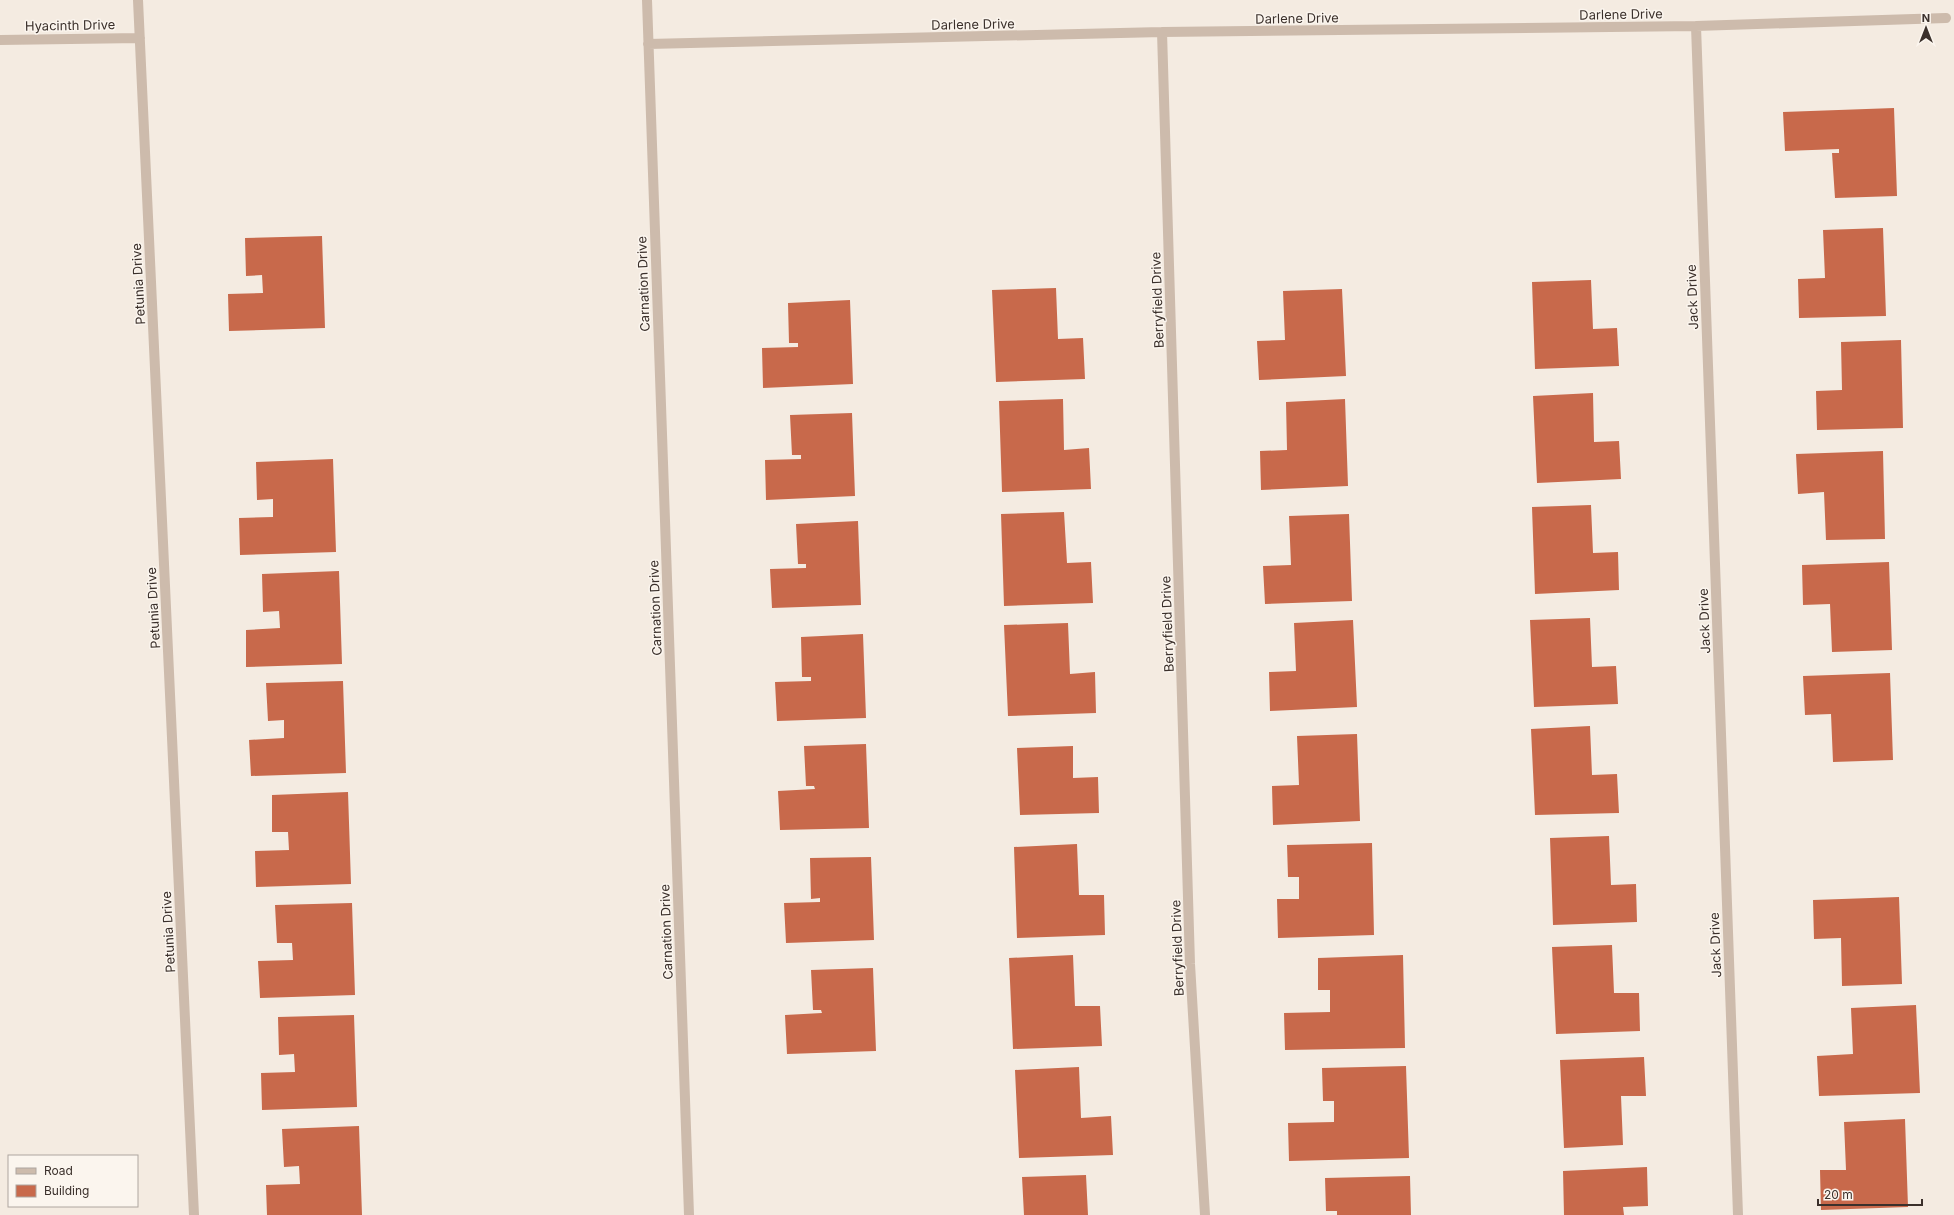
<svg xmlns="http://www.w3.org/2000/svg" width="1954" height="1215" font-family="Inter,sans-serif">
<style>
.building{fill:#c8694b}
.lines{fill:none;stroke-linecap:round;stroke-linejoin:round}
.minor{stroke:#cdbbac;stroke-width:10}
.labels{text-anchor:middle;stroke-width:3;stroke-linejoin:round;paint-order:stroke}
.street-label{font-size:13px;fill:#3b302b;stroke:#fbf5ee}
</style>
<rect width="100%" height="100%" fill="#f4ebe1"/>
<path class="building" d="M1894 108 1897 196 1835 198 1832 153H1839V149L1785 151 1783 112Z
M1883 228 1886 316 1799 318 1798 279 1825 278 1823 230Z
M322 236 325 328 229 331 228 294 263 293 262 275 246 276 245 238Z
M1591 280 1593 329 1617 328 1619 366 1535 369 1532 282Z
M1056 288 1058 339 1083 338 1085 379 996 382 992 290Z
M1342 289 1346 376 1259 380 1257 341 1285 340 1283 291Z
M850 300 853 384 763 388 762 348 798 347V343H789L788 303Z
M1901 340 1903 428 1817 430 1816 391 1842 390 1841 342Z
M1593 393 1594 442 1619 441 1621 479 1537 483 1533 396Z
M1063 399 1064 450 1089 448 1091 489 1002 492 999 401Z
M1345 399 1348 486 1261 490 1260 451 1287 450 1286 402Z
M852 413 855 496 766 500 765 460 801 459V455H792L790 415Z
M1883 451 1885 539 1826 540 1824 492 1798 494 1796 454Z
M333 459 336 552 240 555 239 518 273 517V499L257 500 256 462Z
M1591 505 1593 553 1618 552 1619 590 1535 594 1532 507Z
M1064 512 1067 563 1091 562 1093 603 1004 606 1001 514Z
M1349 514 1352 601 1265 604 1263 566 1291 565 1289 516Z
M858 521 861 605 772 608 770 569 806 568V564H798L796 524Z
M1889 562 1892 650 1832 652 1830 604 1803 605 1802 565Z
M339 571 342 664 246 667V630L280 628 279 611 263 612 262 574Z
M1590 618 1592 667 1616 666 1618 704 1534 707 1530 620Z
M1353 620 1357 707 1270 711 1269 672 1296 671 1294 623Z
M1068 623 1070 674 1095 672 1096 713 1008 716 1004 625Z
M863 634 866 718 777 721 775 682 811 681V677H802L801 637Z
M1890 673 1893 760 1833 762 1831 714 1805 715 1803 676Z
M343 681 346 773 251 776 249 740 284 738V720L268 721 266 683Z
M1590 726 1592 775 1617 774 1619 813 1535 815 1531 729Z
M1357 734 1360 821 1273 825 1272 786 1299 785 1297 736Z
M866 744 869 828 780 830 778 791 815 789 814 786H806L804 746Z
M1073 746V778L1098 777 1099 813 1020 815 1017 748Z
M348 792 351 884 256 887 255 851 289 850 288 832H272V795Z
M1609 836 1611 885 1636 884 1637 922 1553 925 1550 838Z
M1372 843 1374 935 1278 938 1277 899H1299V877H1288L1287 845Z
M1077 844 1079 895H1104L1105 935 1017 938 1014 847Z
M871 857 874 940 786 943 784 903 820 902V898L811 899 810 858Z
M1899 897 1902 984 1842 986 1841 938 1814 939 1813 900Z
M352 903 355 995 260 998 258 961 293 960 292 943H277L275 905Z
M1612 945 1614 993H1639L1640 1031 1556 1034 1552 947Z
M1073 955 1075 1006H1100L1102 1046 1013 1049 1009 958Z
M1403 955 1405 1048 1285 1050 1284 1013 1330 1012V990H1318V958Z
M873 968 876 1051 787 1054 785 1015 822 1013 821 1010H813L811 970Z
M1916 1005 1920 1093 1819 1096 1817 1056 1853 1054 1851 1008Z
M354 1015 357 1107 262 1110 261 1073 295 1072 294 1054 279 1055 278 1017Z
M1644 1057 1646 1096H1621L1623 1145 1564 1148 1560 1060Z
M1406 1066 1409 1158 1289 1161 1288 1123 1334 1122V1101H1323L1322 1068Z
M1079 1067 1081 1118 1111 1116 1113 1155 1019 1158 1015 1070Z
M1905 1119 1908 1207 1821 1210 1820 1170H1846L1844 1122Z
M359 1126 362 1215H267L266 1185 300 1184 299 1166 284 1167 282 1129Z
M1647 1167 1648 1206 1623 1207 1624 1215H1564L1563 1171Z
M1086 1175 1088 1215H1024L1022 1177Z
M1410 1176 1411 1215H1337V1211H1326L1325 1178Z"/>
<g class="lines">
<path class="minor" d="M138 0 194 1215
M647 0 689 1215
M1696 26 1738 1215
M1162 32 1190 964 1205 1215
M0 40 140 38
M648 44 1162 32 1696 26 1946 18"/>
</g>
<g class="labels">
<g class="street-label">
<text transform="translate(1621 14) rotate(-1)" y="5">Darlene Drive</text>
<text transform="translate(1297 18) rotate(-1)" y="5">Darlene Drive</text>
<text transform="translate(973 24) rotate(-1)" y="5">Darlene Drive</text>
<text transform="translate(70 25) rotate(-1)" y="5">Hyacinth Drive</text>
<text transform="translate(138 284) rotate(-93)" y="5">Petunia Drive</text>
<text transform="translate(643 284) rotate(-92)" y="5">Carnation Drive</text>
<text transform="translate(1692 297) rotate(-92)" y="5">Jack Drive</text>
<text transform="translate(1157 300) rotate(-92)" y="5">Berryfield Drive</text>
<text transform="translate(153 608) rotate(-93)" y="5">Petunia Drive</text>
<text transform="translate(655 608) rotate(-92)" y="5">Carnation Drive</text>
<text transform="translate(1704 621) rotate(-92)" y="5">Jack Drive</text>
<text transform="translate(1167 624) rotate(-92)" y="5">Berryfield Drive</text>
<text transform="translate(168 932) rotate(-93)" y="5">Petunia Drive</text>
<text transform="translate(666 932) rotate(-92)" y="5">Carnation Drive</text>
<text transform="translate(1715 945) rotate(-92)" y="5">Jack Drive</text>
<text transform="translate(1177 948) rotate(-92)" y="5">Berryfield Drive</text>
</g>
</g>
<rect x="8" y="1155" width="130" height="52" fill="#fbf5ee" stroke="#aea6a0"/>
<rect x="16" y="1168" width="20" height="6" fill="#cdbbac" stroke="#aea6a0"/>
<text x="44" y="1175" font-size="12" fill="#3b302b">Road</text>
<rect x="16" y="1185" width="20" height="12" fill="#c8694b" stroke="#aea6a0"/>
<text x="44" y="1195" font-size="12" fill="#3b302b">Building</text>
<g transform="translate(1926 28)" stroke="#fbf5ee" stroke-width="3" paint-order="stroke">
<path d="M0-3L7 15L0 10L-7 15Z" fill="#3b302b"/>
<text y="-6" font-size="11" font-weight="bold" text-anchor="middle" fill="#3b302b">N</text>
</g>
<path d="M1818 1199v6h104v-6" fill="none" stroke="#3b302b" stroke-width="2"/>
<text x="1824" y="1199" font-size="12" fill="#3b302b" stroke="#fbf5ee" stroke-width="3" paint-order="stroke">20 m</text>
</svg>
